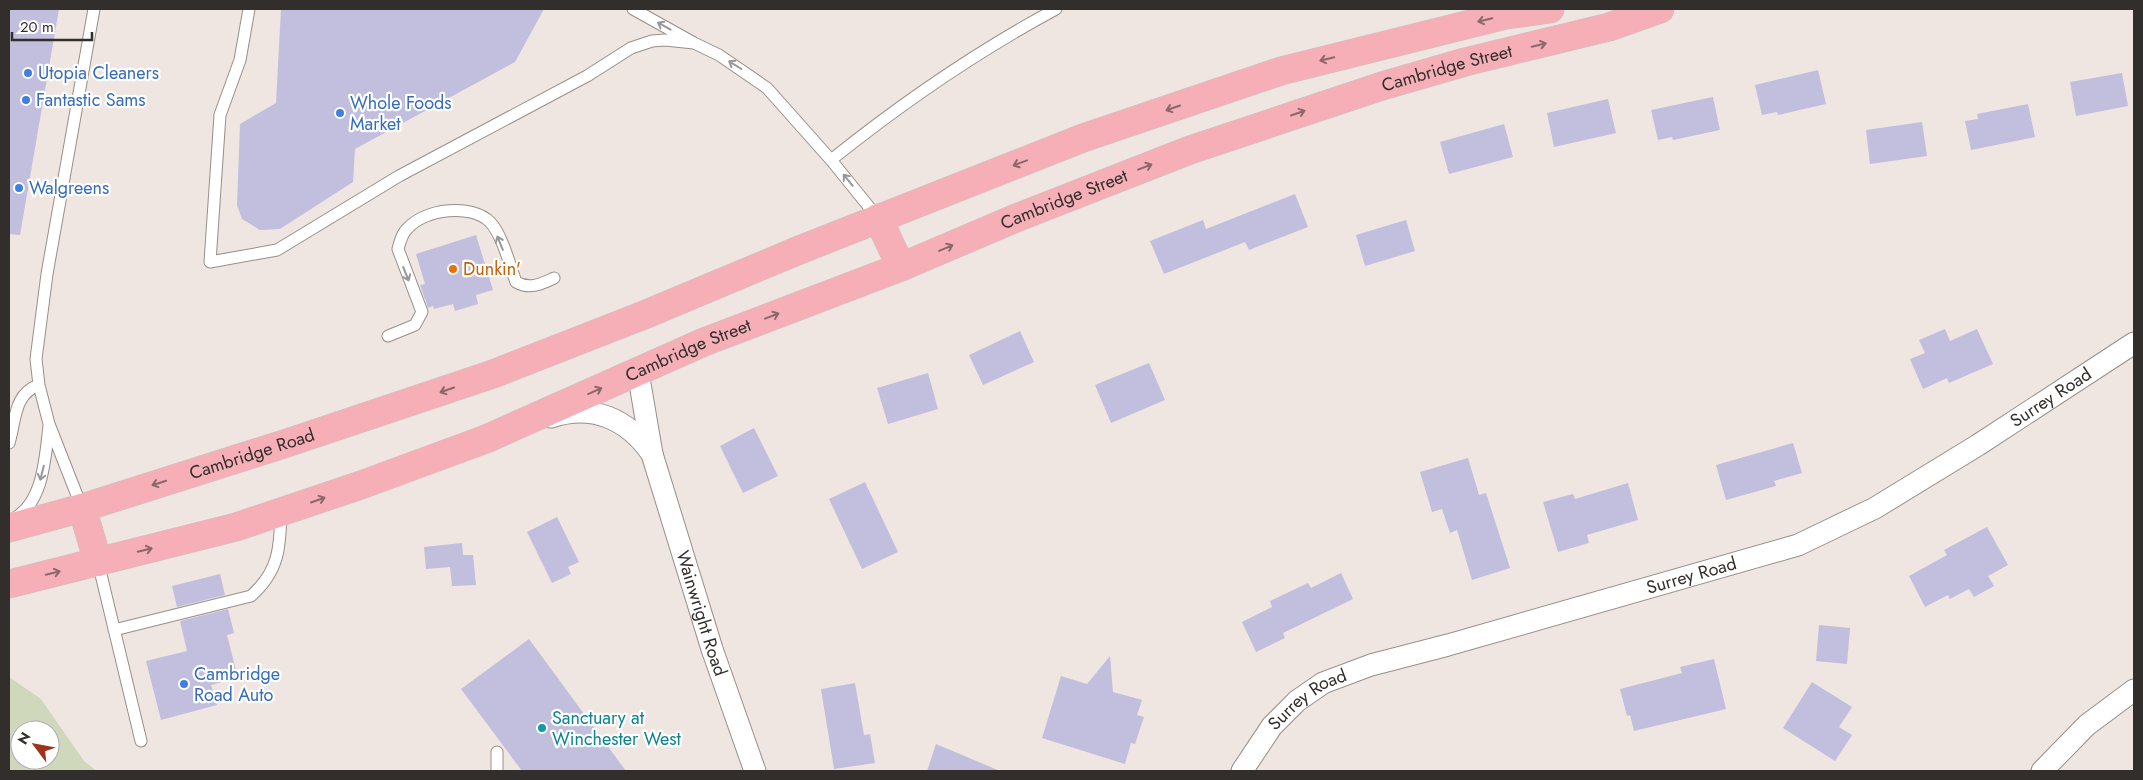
<svg xmlns="http://www.w3.org/2000/svg" width="2143" height="780" font-family="Jost,sans-serif">
<style>
.green{fill:#cfd8bb;fill-rule:evenodd}
.building{fill:#c2bedd}
.lines{fill:none;stroke-linecap:round;stroke-linejoin:round}
.service-casing{stroke:#978f8a;stroke-width:13}
.minor-casing{stroke:#978f8a;stroke-width:23}
.trunk-casing{stroke:#c6c4c4;stroke-width:29}
.service{stroke:#fff;stroke-width:11}
.minor{stroke:#fff;stroke-width:21}
.trunk{stroke:#f6afb6;stroke-width:28}
.oneway{stroke:#8a686a}
.oneway2{stroke:#989696}
.shop-dot{fill:#3f7fe0;stroke:#fff;stroke-width:2}
.food-dot{fill:#e8710a;stroke:#fff;stroke-width:2}
.culture-dot{fill:#0f9aa8;stroke:#fff;stroke-width:2}
.labels{text-anchor:middle;stroke-width:4.5;stroke-linejoin:round;paint-order:stroke}
.street-label{font-size:18px;fill:#322e2c;stroke:#fff}
.shop-label{font-size:18px;fill:#366cbe;stroke:#fff;text-anchor:start}
.food-label{font-size:18px;fill:#c56008;stroke:#fff;text-anchor:start}
.culture-label{font-size:18px;fill:#0d838f;stroke:#fff;text-anchor:start}
</style>
<rect width="100%" height="100%" fill="#efe6e1"/>
<path class="green" d="M9 677 41 699 84 761 97 771H9ZM20 730H50V760H20Z"/>
<path class="building" d="M9 9H59L20 235 9 234Z
M281 9H544L515 62 355 149 353 182 280 229 260 230 242 219 237 205 240 124 276 103Z
M1818 70 1826 104 1778 115 1777 112 1762 115 1755 85Z
M2122 73 2128 106 2076 116 2070 82Z
M1713 97 1720 130 1673 140 1672 137 1658 140 1651 110Z
M1608 99 1616 133 1554 147 1547 113Z
M2028 104 2035 137 1971 150 1965 121 1978 119 1977 114Z
M1922 122 1927 156 1870 164 1866 130Z
M1504 124 1513 157 1449 174 1440 142Z
M1295 194 1308 227 1249 250 1245 242 1164 274 1150 241 1203 220 1206 229Z
M1406 220 1415 251 1365 266 1356 235Z
M476 235 493 290 476 295 478 304 455 311 453 304 434 309 433 306 428 308 420 285 425 284 416 254Z
M1945 329 1950 341 1977 329 1993 364 1949 383 1947 378 1923 389 1910 359 1925 353 1919 340Z
M1020 331 1034 362 983 385 969 355Z
M1149 363 1165 400 1111 423 1095 385Z
M928 373 938 409 888 424 877 388Z
M754 428 778 476 743 493 720 446Z
M1793 443 1802 473 1774 481 1776 486 1726 500 1716 465Z
M1468 458 1479 495 1486 493 1510 568 1472 580 1457 530 1450 533 1442 509 1432 512 1420 472Z
M865 482 898 552 862 569 829 499Z
M1628 483 1638 520 1587 535 1589 543 1558 552 1543 502 1573 494 1575 499Z
M557 517 579 562 568 567 571 574 552 583 527 532Z
M1987 527 2008 565 1988 576 1994 586 1974 597 1969 589 1950 599 1948 595 1925 607 1909 576 1947 555 1944 550Z
M462 543 463 555H473L476 585 452 586 450 567 426 569 424 547Z
M1341 573 1353 599 1283 633 1285 638 1256 652 1242 622 1272 607 1270 601 1308 583 1311 588Z
M220 574 225 595 177 607 172 586Z
M228 609 234 633 227 635 238 678 211 685 217 705 161 720 146 661 187 651 180 621Z
M1819 625 1850 628 1847 664 1816 661Z
M529 639 626 771H522L461 689Z
M1110 656 1113 692 1142 700 1137 715 1144 717 1135 744 1131 743 1125 764 1042 738 1061 676 1087 684Z
M1714 659 1726 709 1634 731 1630 715 1627 716 1620 689 1682 673 1680 667Z
M1812 682 1852 707 1839 727 1852 735 1835 761 1783 728Z
M855 683 864 735 870 734 875 763 834 769 821 689Z
M936 744 1000 771H927Z"/>
<g class="lines">
<g class="service-casing">
<path id="service" d="M249 9 240 60 220 115 210 262 277 250 399 176 587 76 631 48 652 41 665 40 694 43
M633 9 694 43 719 55 767 88 831 160 878 218
M831 160C902 103 976 52 1056 9
M388 336 415 325 422 312 398 249C400 242 402 233 408 228 425 209 471 203 490 222 502 234 510 266 516 282 530 290 541 284 554 278
M9 443C16 421 13 394 39 385
M82 508 49 424 39 385 36 359 47 274 94 9
M13 519C44 503 45 457 49 426
M98 562 141 741
M114 630 251 596C279 571 280 548 281 513
M497 752V771"/>
</g>
<g class="minor-casing">
<g id="minor">
<path id="s1" d="M638 372 652 454 712 649 755 771"/>
<path d="M551 417C592 403 628 419 652 454"/>
<path id="s2" d="M1242 771 1272 726 1297 701 1323 683 1371 665 1448 645 1798 545 1875 508 1978 445 2134 343"/>
<path d="M2042 771 2087 725 2134 690"/>
</g>
</g>
<g class="trunk-casing">
<g id="trunk">
<path d="M878 218 901 267"/>
<path d="M82 508 98 562"/>
<path id="s3" d="M9 528 82 508 287 443 493 374 644 315 797 251 1083 138 1281 71 1506 15 1550 9"/>
<path id="s4" d="M9 584 236 527 361 485 486 439 704 342 901 267 1016 218 1190 150 1382 86 1465 62 1609 27 1660 9"/>
</g>
</g>
<use href="#service" class="service"/>
<use href="#minor" class="minor"/>
<use href="#trunk" class="trunk"/>
</g>
<defs><path id="oneway-shaft" d="M-6 0H5M1.5-3L5.5 0L1.5 3" fill="none" stroke-width="1.6" stroke-linecap="round" stroke-linejoin="round" transform="scale(1.25)"/></defs>
<g class="oneway">
<use href="#oneway-shaft" transform="translate(1485 20) rotate(166)"/>
<use href="#oneway-shaft" transform="translate(1539 45) rotate(-13)"/>
<use href="#oneway-shaft" transform="translate(1327 59) rotate(166)"/>
<use href="#oneway-shaft" transform="translate(1173 108) rotate(161)"/>
<use href="#oneway-shaft" transform="translate(1298 113) rotate(-19)"/>
<use href="#oneway-shaft" transform="translate(1020 163) rotate(159)"/>
<use href="#oneway-shaft" transform="translate(1145 167) rotate(-21)"/>
<use href="#oneway-shaft" transform="translate(946 248) rotate(-23)"/>
<use href="#oneway-shaft" transform="translate(772 316) rotate(-21)"/>
<use href="#oneway-shaft" transform="translate(447 390) rotate(161)"/>
<use href="#oneway-shaft" transform="translate(595 391) rotate(-24)"/>
<use href="#oneway-shaft" transform="translate(159 483) rotate(162)"/>
<use href="#oneway-shaft" transform="translate(318 500) rotate(-19)"/>
<use href="#oneway-shaft" transform="translate(145 550) rotate(-14)"/>
<use href="#oneway-shaft" transform="translate(53 573) rotate(-14)"/>
</g>
<g class="oneway2">
<use href="#oneway-shaft" transform="translate(664 26) rotate(-151)"/>
<use href="#oneway-shaft" transform="translate(735 65) rotate(-148)"/>
<use href="#oneway-shaft" transform="translate(848 180) rotate(-129)"/>
<use href="#oneway-shaft" transform="translate(500 243) rotate(-112)"/>
<use href="#oneway-shaft" transform="translate(406 274) rotate(68)"/>
<use href="#oneway-shaft" transform="translate(42 473) rotate(104)"/>
</g>
<g class="shop-dot">
<circle cx="28" cy="73" r="5"/>
<circle cx="26" cy="100" r="5"/>
<circle cx="340" cy="113" r="5"/>
<circle cx="19" cy="188" r="5"/>
<circle cx="184" cy="684" r="5"/>
</g>
<circle class="food-dot" cx="453" cy="269" r="5"/>
<circle class="culture-dot" cx="542" cy="728" r="5"/>
<g class="labels">
<g class="street-label">
<text dy="6" stroke="none"><textPath href="#s4" startOffset="1530">Cambridge Street</textPath></text>
<text dy="6" stroke="none"><textPath href="#s4" startOffset="1125">Cambridge Street</textPath></text>
<text dy="6" stroke="none"><textPath href="#s4" startOffset="720">Cambridge Street</textPath></text>
<text dy="6" stroke="none"><textPath href="#s2" startOffset="909">Surrey Road</textPath></text>
<text dy="6" stroke="none"><textPath href="#s3" startOffset="254">Cambridge Road</textPath></text>
<text dy="6" stroke="none"><textPath href="#s2" startOffset="505">Surrey Road</textPath></text>
<text dy="6" stroke="none"><textPath href="#s1" startOffset="250">Wainwright Road</textPath></text>
<text dy="6" stroke="none"><textPath href="#s2" startOffset="99">Surrey Road</textPath></text>
</g>
<g class="shop-label">
<text x="38" y="79">Utopia Cleaners</text>
<text x="36" y="106">Fantastic Sams</text>
<text x="350" y="109">Whole Foods<tspan x="350" dy="21">Market</tspan></text>
<text x="29" y="194">Walgreens</text>
<text x="194" y="680">Cambridge<tspan x="194" dy="21">Road Auto</tspan></text>
</g>
<g class="food-label">
<text x="463" y="275">Dunkin'</text>
</g>
<g class="culture-label">
<text x="552" y="724">Sanctuary at<tspan x="552" dy="21">Winchester West</tspan></text>
</g>
</g>
<rect width="2143" height="780" fill="none" stroke="#322e2c" stroke-width="20"/>
<g transform="translate(35 745) rotate(302)"><circle r="24" fill="#ffffff" stroke="#adabab"/>
<path d="M0-4L9 19L0 12L-9 19Z" fill="#9c331c"/>
<text y="-8" font-size="14" font-weight="bold" text-anchor="middle" fill="#322e2c">N</text>
</g>
<path d="M12 32v8h80v-8" fill="none" stroke="#322e2c" stroke-width="2.5"/>
<text x="20" y="32" font-size="15" fill="#322e2c" stroke="#ffffff" stroke-width="4" paint-order="stroke">20 m</text>
</svg>
